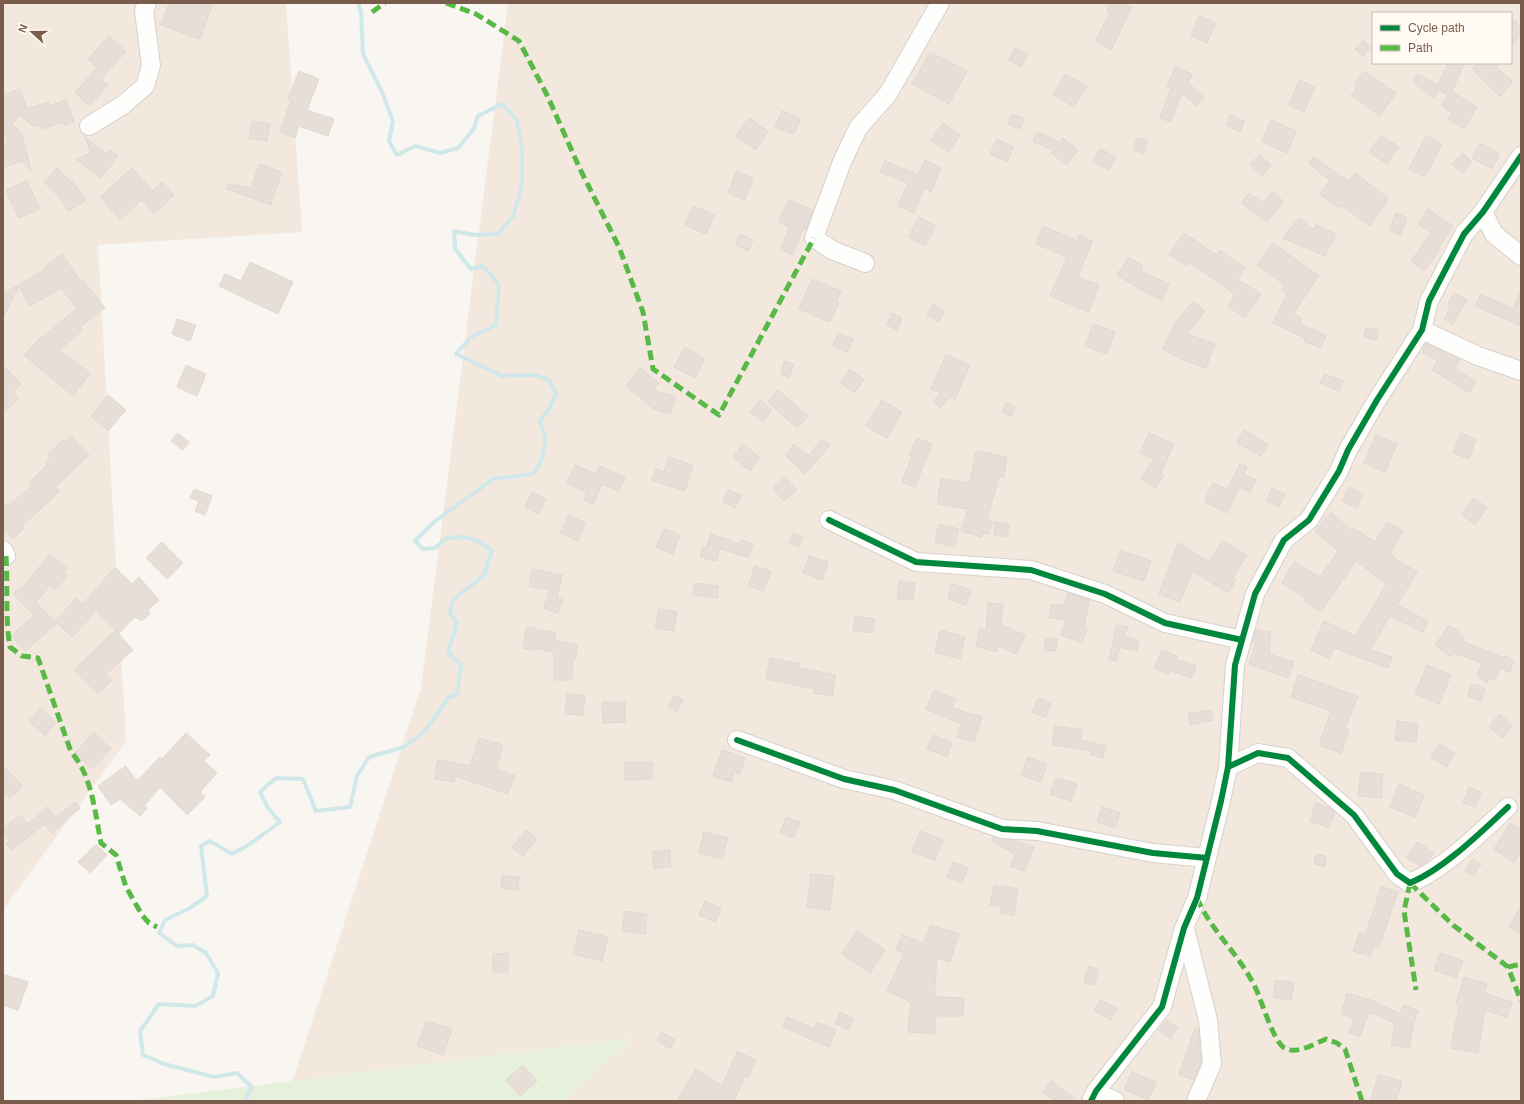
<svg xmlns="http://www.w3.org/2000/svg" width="1524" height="1104" font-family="Helvetica,sans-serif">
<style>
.residential{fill:#f2e8de;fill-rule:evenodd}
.green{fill:#e7f0db}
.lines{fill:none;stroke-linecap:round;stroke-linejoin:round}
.stream{stroke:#d0e8ea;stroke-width:4}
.building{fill:#e6ded7;stroke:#e2d8d2}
.minor-casing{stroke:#d7d1cb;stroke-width:20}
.minor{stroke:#fefefd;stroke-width:18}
.quiet{stroke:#58b947;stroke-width:5;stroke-dasharray:10 5;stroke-linecap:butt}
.cycleway-casing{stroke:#fffaf3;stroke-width:8}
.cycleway{stroke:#00873e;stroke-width:6}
</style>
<rect width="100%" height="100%" fill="#f9f5f0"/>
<path class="residential" d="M3 3H286L302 232 98 245 126 741 3 910Z
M508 3H1521V1101H286L421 688ZM1373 13H1511V63H1373Z"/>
<path class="green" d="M632 1038 563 1101H132Z"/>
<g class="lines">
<path class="stream" d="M245 1101 252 1087 237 1073 214 1077 164 1064 143 1055 140 1031 159 1004 195 1006 213 996 218 973 206 953 193 945 177 946 159 933 165 920 190 908 207 896 201 846 210 841 232 854 250 844 280 822 268 808 260 792 276 778 303 779 316 811 350 807 357 776 369 757 404 747 425 731 449 697 457 695 461 665 448 652 457 624 450 613 453 600 484 575 492 551 478 541 464 537 447 538 435 548 423 549 415 541 434 522 493 479 533 474 541 461 546 441 540 421 551 406 556 394 549 380 535 375 502 376 456 354 471 337 496 325 499 285 483 266 471 269 455 249 454 231 474 235 498 234 513 216 522 185V151L517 120 502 104 478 116 473 130 458 148 440 153 415 146 397 155 389 141 393 121 382 92 363 54 361 12 358 3"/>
</g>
<path class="building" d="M169 3H205L212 6 200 39 161 25Z
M1110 3H1123L1132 7 1111 50 1095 41 1110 13 1107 11Z
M1199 16 1216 23 1207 43 1191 36Z
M1511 19 1521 26V34L1511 47Z
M109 36 126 51 101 79 108 85 90 106 75 93 97 67 88 59Z
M1363 40 1371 47 1363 56 1355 49Z
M1015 48 1028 54 1021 67 1009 60Z
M930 52 967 71 949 104 912 84Z
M1448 63H1464L1452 92 1477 107 1464 129 1448 119 1452 114 1442 106 1448 95 1439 90 1433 98 1413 82 1418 74 1438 85Z
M1477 63H1500L1496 67 1513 82 1500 97 1472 69Z
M1175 67 1192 74 1188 83 1204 97 1197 106 1182 93 1171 122 1160 118 1171 88 1167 87Z
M299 71 319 79 307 110 334 119 328 136 299 126 295 138 280 132 291 100 288 99Z
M1364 71 1396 93 1380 116 1351 95 1357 87 1354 85Z
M1066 74 1087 87 1074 107 1053 94Z
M1299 80 1315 87 1304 112 1289 105Z
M20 89 27 109 48 102 49 106 66 100 74 122 64 125 63 122 42 129 40 125 34 127 20 115 12 124 22 134 31 170 19 158 21 162 3 167V143L8 142 5 133 3 135V95Z
M782 111 801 119 794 134 775 127Z
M1012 114 1025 119 1020 129 1008 124Z
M1230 115 1244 121 1240 132 1226 125Z
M749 118 768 131 756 150 736 136Z
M1271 120 1296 131 1287 153 1262 142Z
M252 121 270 124 267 141 249 138Z
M943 123 960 135 948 152 931 140Z
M1037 132 1060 142 1063 138 1078 150 1067 165 1051 153 1053 150 1033 142Z
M1381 135 1399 147 1387 164 1369 152Z
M1426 136 1442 144 1425 177 1409 169Z
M85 137 107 154 110 150 118 156 101 178 76 159 91 153Z
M1137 138 1148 141 1144 154 1133 150Z
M997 139 1014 147 1007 162 990 154Z
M1480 143 1500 154 1492 169 1472 158Z
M1099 150H1103L1116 158 1108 170 1093 161Z
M1463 153 1472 162 1462 173 1452 164Z
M1259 155 1271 165 1262 176 1250 165Z
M1314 157 1348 181 1355 173 1387 197V201L1370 226 1341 205 1340 208 1319 194 1330 181 1309 163Z
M925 160 941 168 931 192 924 188 914 213 898 206 908 183 880 172 885 161 918 175Z
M259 164 282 172 271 205 227 189 228 184 251 188Z
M57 168 71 182 72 181 86 200 69 211 59 197 44 182Z
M132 168 153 191 162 182 174 195 154 214 141 200 120 220 100 197Z
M736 171 753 178 745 200 728 193Z
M27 181 40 209 18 218 6 190Z
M1273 191 1284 202 1267 222 1241 203 1249 193 1262 203Z
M789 200 813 210 806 230 803 229 793 255 781 250 789 227 778 222Z
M693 206 715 215 706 234 685 225Z
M1428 209 1453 226 1437 250 1439 251 1424 271 1411 261 1431 233 1418 224Z
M1396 213 1407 218 1400 235 1389 230Z
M919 217 936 226 925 246 908 237Z
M1299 218 1314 230 1316 225 1336 234 1325 256 1283 238Z
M1043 226 1077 241 1079 235 1092 241 1078 277 1099 285 1089 312 1050 296 1067 257 1036 244Z
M1184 233 1217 255 1220 250 1245 268 1237 279 1261 294 1245 318 1228 306 1235 294 1190 263 1187 266 1169 254Z
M740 234 753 240 748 251 736 245Z
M1273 243 1319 276 1293 314 1302 318 1300 324 1326 335 1321 348 1304 341 1305 338 1273 323 1287 294 1281 290 1285 285 1257 265Z
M62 254 81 282 83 280 105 308 80 327 83 330 59 350 90 373 73 396 24 355 42 336 43 337 77 308 61 288 30 306 19 286 3 318V294L46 269 45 267Z
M1128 257 1143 266 1140 271 1169 284 1162 300 1145 292 1117 275Z
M250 262 293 282 278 314 219 286 225 274 241 281Z
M812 279 841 291 836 301 839 302 830 322 799 309Z
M1521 291V326L1475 306 1481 294 1513 309Z
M1454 293 1467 300 1453 324 1444 319 1451 306 1448 304Z
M1193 301 1205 311 1187 334 1215 344 1206 368 1183 360 1162 349 1175 324Z
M933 304 945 311 939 322 927 315Z
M892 313 902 318 897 330 887 325Z
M177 319 196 325 190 341 172 334Z
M1093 324 1115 332 1107 354 1085 346Z
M1366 328 1379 330 1377 340 1364 337Z
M838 333 853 339 847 352 833 346Z
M1426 343 1460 360 1455 368 1476 382 1469 393 1432 370 1438 360 1422 353Z
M685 347 705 359 695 378 674 367Z
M946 355 970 365 955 399 950 397 940 408 933 401 941 393 931 389Z
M784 361 794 364 789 377 781 374Z
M3 365 21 384 13 392 19 398 3 413Z
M186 365 206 374 197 396 177 387Z
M640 368 659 383 653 390 676 397 670 414 654 409 626 386Z
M850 369 864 380 854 393 840 382Z
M1324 374 1343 381 1339 391 1320 383Z
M778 390 808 416 797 428 768 402Z
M108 395 126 410 108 431 91 416Z
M760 400 772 410 763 422 750 412Z
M882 400 902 412 887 438 866 426Z
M1006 403 1015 407 1012 416 1002 412Z
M1244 430 1268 444 1261 456 1237 443Z
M178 433 189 442 183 450 171 441Z
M1149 433 1174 444 1161 473 1164 475 1155 488 1141 478 1154 459 1140 453Z
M1461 433 1476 439 1469 459 1453 453Z
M1376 435 1397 444 1385 472 1364 463Z
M71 436 89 455 55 487 60 491 22 526 24 528 13 539 3 529V508L8 503 10 505 31 486 29 483 47 465 45 462 51 457 48 454 63 440 65 442Z
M917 438 932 444 915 487 902 482 912 456 909 455Z
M821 439 830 445 805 474 785 455 794 444 809 456Z
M743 444 760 458 750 471 733 457Z
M976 451 1007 457 1004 477 999 476 987 521 993 522 989 534 982 533 981 537 961 531 968 509 937 504 941 479 970 483Z
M669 457 693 465 685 491 652 480 656 469 664 472Z
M1240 464 1247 467 1244 474 1256 480 1250 492 1239 487 1228 513 1204 502 1213 483 1227 489Z
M575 465 596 474 599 466 625 477 619 491 602 484 593 505 584 500 587 492 567 483Z
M785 477 797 490 784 501 773 488Z
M1349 487 1363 494 1357 508 1342 501Z
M1272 488 1285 494 1279 507 1266 501Z
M194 489 212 496 205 515 195 511 199 501 190 498Z
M728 490 741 495 735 508 723 502Z
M532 492 546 499 539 514 525 507Z
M1474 498 1487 508 1475 525 1461 514Z
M1331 512 1352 531 1354 528 1375 542 1387 522 1403 531 1390 553 1395 557 1394 558 1417 572 1397 605 1428 621 1423 632 1390 616 1370 650 1392 657 1388 668 1334 648 1329 658 1311 650 1324 621 1355 636 1387 584 1356 561 1321 612 1304 601 1306 598 1282 583 1294 562 1320 577 1338 551 1315 531Z
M569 515 585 523 578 541 560 533Z
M995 522 1009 524 1007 537 994 535Z
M939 524 959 529 954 547 935 542Z
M664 529 680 535 673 554 656 547Z
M794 533 803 538 798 547 789 542Z
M711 534 739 544 741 540 753 544 748 557 720 549 716 561 700 557 703 547 706 548Z
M1223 540 1247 556 1233 577 1236 580 1228 593 1193 571 1180 602 1159 594 1178 543 1189 548V550L1209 562Z
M162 542 183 563 167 579 146 558Z
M1120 550 1151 561 1144 581 1113 571Z
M50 554 67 568 64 572 68 575 55 590 50 585 36 602 56 624 25 651 11 636 34 615 13 594 21 587 22 588Z
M809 556 828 562 822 580 803 573Z
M755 566 771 571 764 591 748 586Z
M115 567 132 584 139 577 159 600 148 610 150 613 142 621 135 617 119 633 96 611 72 637 55 621 77 598 83 604Z
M532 569 562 575 557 597 563 598 558 613 544 608 549 590 529 586Z
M899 581 915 583 913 600 897 599Z
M695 583 718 586 717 598 693 595Z
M952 584 971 590 966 605 948 599Z
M1067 593 1089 600 1084 627 1087 628 1082 643 1061 635 1066 620 1049 618 1051 604 1064 606Z
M988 603 1003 604 1001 625 1025 635 1017 654 998 646 997 652 976 646 980 629 986 630Z
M659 609 677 612 674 631 655 628Z
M855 616 875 619 873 633 853 631Z
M1117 625 1128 627 1124 636 1139 641 1137 651 1120 647 1116 661 1109 659Z
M1449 625 1465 637 1462 641 1504 658V656L1514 660 1510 672 1500 668 1495 680 1489 678 1487 683 1477 675 1482 663 1454 653 1451 657 1435 645Z
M527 627 556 633 554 640 578 645 575 660 573 659 572 680H554V652L535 648 534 651 523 648Z
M115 630 133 650 106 674 112 680 98 694 74 670Z
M940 630 965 637 960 659 935 652Z
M1256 630 1271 632 1269 654 1294 662 1288 678 1249 664 1256 642H1252Z
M1046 638 1057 639 1056 651 1044 650Z
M1162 650 1177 656 1176 659 1196 666 1192 678 1170 671 1169 675 1154 668Z
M770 658 800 664 798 668 836 675 832 696 813 693 815 689 766 679Z
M1427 665 1451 675 1439 704 1415 694Z
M1298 675 1358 696 1345 728 1349 730 1341 753 1319 745 1331 711 1291 697Z
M1474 684 1485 689 1481 701 1468 696 1471 686H1473Z
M934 690 956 699 952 708 982 717 974 742 957 737 961 724 926 709Z
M567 694 585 695 583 715 565 714Z
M674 696 683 700 677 712 668 707Z
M1038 698 1051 703 1046 717 1032 712Z
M602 702H625V722L603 723Z
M41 708 56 723 45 736 29 721Z
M1211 710 1213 720 1190 725 1188 714Z
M1499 714 1513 725 1503 738 1489 727Z
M1397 721 1418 724 1416 742 1395 740Z
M1055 726 1082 730 1081 740 1106 746 1103 758 1091 755 1092 751 1052 745Z
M94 732 111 749 92 769 75 753Z
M186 733 210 755 204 761 217 773 200 792 205 797 187 815 160 787 144 806 147 808 140 816 120 799 111 805 98 786 126 766 137 781 160 757 162 759Z
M933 735 952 743 947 757 927 749Z
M479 738 503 745 496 769 515 776 508 794 455 776 454 782 434 779 438 760 470 766Z
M1439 744 1455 753 1447 767 1431 758Z
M722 750 745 758 740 774 734 772 731 782 713 776Z
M1028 757 1047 764 1041 782 1021 775Z
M625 762H652V779L625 780Z
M3 766 23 786 10 799 3 792Z
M1361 772 1383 774 1381 798 1358 796Z
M1056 778 1077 784 1071 801 1050 794Z
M1399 784 1410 789V796L1413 790 1424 795 1415 817 1390 807Z
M1469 787 1481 792 1476 807 1463 803Z
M76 802 80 808 52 833 44 824 12 850 6 844 9 841 3 834V829L20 815 28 824 47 807 56 817Z
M1316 803 1330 808 1335 812 1329 828 1310 821Z
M1102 807 1120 813 1115 828 1097 822Z
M786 817 800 822 794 838 780 833Z
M1510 823 1521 830V851L1514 862 1494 849Z
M526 830 537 839 523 856 512 847Z
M920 831 943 840 935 860 912 852Z
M704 832 728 838 722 859 699 853Z
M993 837 1015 840 1034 847 1025 871 1010 866 1015 854 991 841Z
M1417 842 1434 853 1428 861 1420 866 1406 857Z
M96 844 107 855 90 873 78 862Z
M670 850 671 866 654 869 652 852Z
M1316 854 1326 856 1325 866 1314 864Z
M1472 859 1481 865 1473 876 1465 871Z
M953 862 968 868 962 883 947 877Z
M811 874 834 876 830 910 807 907Z
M502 876 519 877 518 890 501 888Z
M994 885 1018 889 1014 915 1000 913 1001 907 990 905Z
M1381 887 1398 892 1379 947 1374 945 1370 956 1353 951 1359 933 1365 935Z
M705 901 721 908 716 922 699 915Z
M1521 906V934L1509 927Z
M625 911 647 914 645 934 622 931Z
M930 925 959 934 950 962 937 958 934 997 964 998 963 1016H936L935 1034 908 1032 911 1002 887 991 904 953 896 950 902 935 924 943Z
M579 930 608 937 602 961 573 954Z
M857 931 885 950 870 973 842 954Z
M508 953V972H493V954Z
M1440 953 1463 961 1456 978 1434 970Z
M1089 966 1099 970 1094 985 1084 982Z
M3 974 28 982 18 1010 3 1005Z
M1464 977 1487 984 1484 993 1512 1002 1507 1017 1485 1010 1478 1053 1451 1048 1459 1005 1456 1004Z
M1276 980 1294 983 1291 1000 1273 997Z
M1347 993 1371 1000 1400 1014 1404 1005 1418 1011 1414 1022 1409 1048 1391 1045 1395 1023 1369 1012 1360 1037 1349 1033 1354 1019 1341 1014Z
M1100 1000 1117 1008 1111 1020 1094 1011Z
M840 1012 854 1019 849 1030 835 1024Z
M787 1017 814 1029 817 1022 836 1030 829 1047 783 1027Z
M1167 1020 1178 1028 1170 1039 1159 1030Z
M426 1021 452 1029 443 1055 417 1046Z
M1195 1028 1198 1029 1201 1062 1194 1080 1179 1075Z
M662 1032 675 1040 670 1049 657 1040Z
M737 1052 756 1060 748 1078 745 1076 734 1101H677L696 1069 722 1086Z
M523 1065 537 1081 520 1096 506 1080Z
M1132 1072 1156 1082 1148 1100 1124 1089Z
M1378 1075 1402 1081 1396 1101H1371Z
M1051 1081 1078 1101H1055L1043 1092Z"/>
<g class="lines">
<g class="minor-casing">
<path id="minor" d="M89 126 123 105 145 86 151 66 144 11 147 3
M1483 212 1494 234 1521 256
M865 263 832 250 814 238 842 162 858 128 888 94 940 3
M1422 330 1478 356 1521 371
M829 520 916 562 1031 570 1105 594 1165 623 1242 640
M3 550 6 556
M737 740 844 779 894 790 1002 829 1037 831 1153 853 1207 858
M1228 767 1258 753 1288 758 1354 815 1397 874 1410 883C1444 869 1481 832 1508 807
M1185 929 1208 1020 1212 1064 1196 1101
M1096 1091 1115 1101
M1091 1101 1096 1091 1162 1007 1184 928 1197 898 1221 801 1228 767 1235 665 1255 594 1284 540 1309 520 1339 471 1348 450 1377 400 1422 330 1429 301 1464 234 1483 212 1521 156"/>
</g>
<use href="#minor" class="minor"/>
<path class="quiet" d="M446 3 476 14 519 41 547 95 580 169 619 247 643 312 653 369 719 415 814 238
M372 12 385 3
M6 556C8 585 5 619 10 647L22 656 38 658 71 752C92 775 95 813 101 843L116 855 126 887 142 915 149 923 157 927
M1410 883 1453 925 1508 967 1521 1001
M1410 883 1404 911 1416 990
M1197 898C1211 931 1241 956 1256 989 1262 1002 1273 1039 1283 1047 1295 1056 1314 1044 1326 1039L1337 1043 1345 1049 1362 1101
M1508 967 1521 964"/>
<g class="cycleway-casing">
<path id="cycleway" d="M829 520 916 562 1031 570 1105 594 1165 623 1242 640
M737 740 844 779 894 790 1002 829 1037 831 1153 853 1207 858
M1228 767 1258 753 1288 758 1354 815 1397 874 1410 883C1444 869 1481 832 1508 807
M1091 1101 1096 1091 1162 1007 1184 928 1197 898 1221 801 1228 767 1235 665 1255 594 1284 540 1309 520 1339 471 1348 450 1377 400 1422 330 1429 301 1464 234 1483 212 1521 156"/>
</g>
<use href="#cycleway" class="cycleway"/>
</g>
<rect width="1524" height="1104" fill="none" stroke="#7a5c4d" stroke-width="8"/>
<rect x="1372" y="12" width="140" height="52" fill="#fffaf3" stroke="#cabbb1"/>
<rect x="1380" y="25" width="20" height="6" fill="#00873e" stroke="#cabbb1"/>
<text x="1408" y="32" font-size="12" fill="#7a5c4d">Cycle path</text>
<rect x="1380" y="45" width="20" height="6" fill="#58b947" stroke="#cabbb1"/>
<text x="1408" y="52" font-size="12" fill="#7a5c4d">Path</text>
<g transform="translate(32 32) rotate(291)" stroke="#fffaf3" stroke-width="3" paint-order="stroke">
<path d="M0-3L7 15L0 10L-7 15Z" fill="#7a5c4d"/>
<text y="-6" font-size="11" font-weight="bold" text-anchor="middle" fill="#7a5c4d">N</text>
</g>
</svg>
